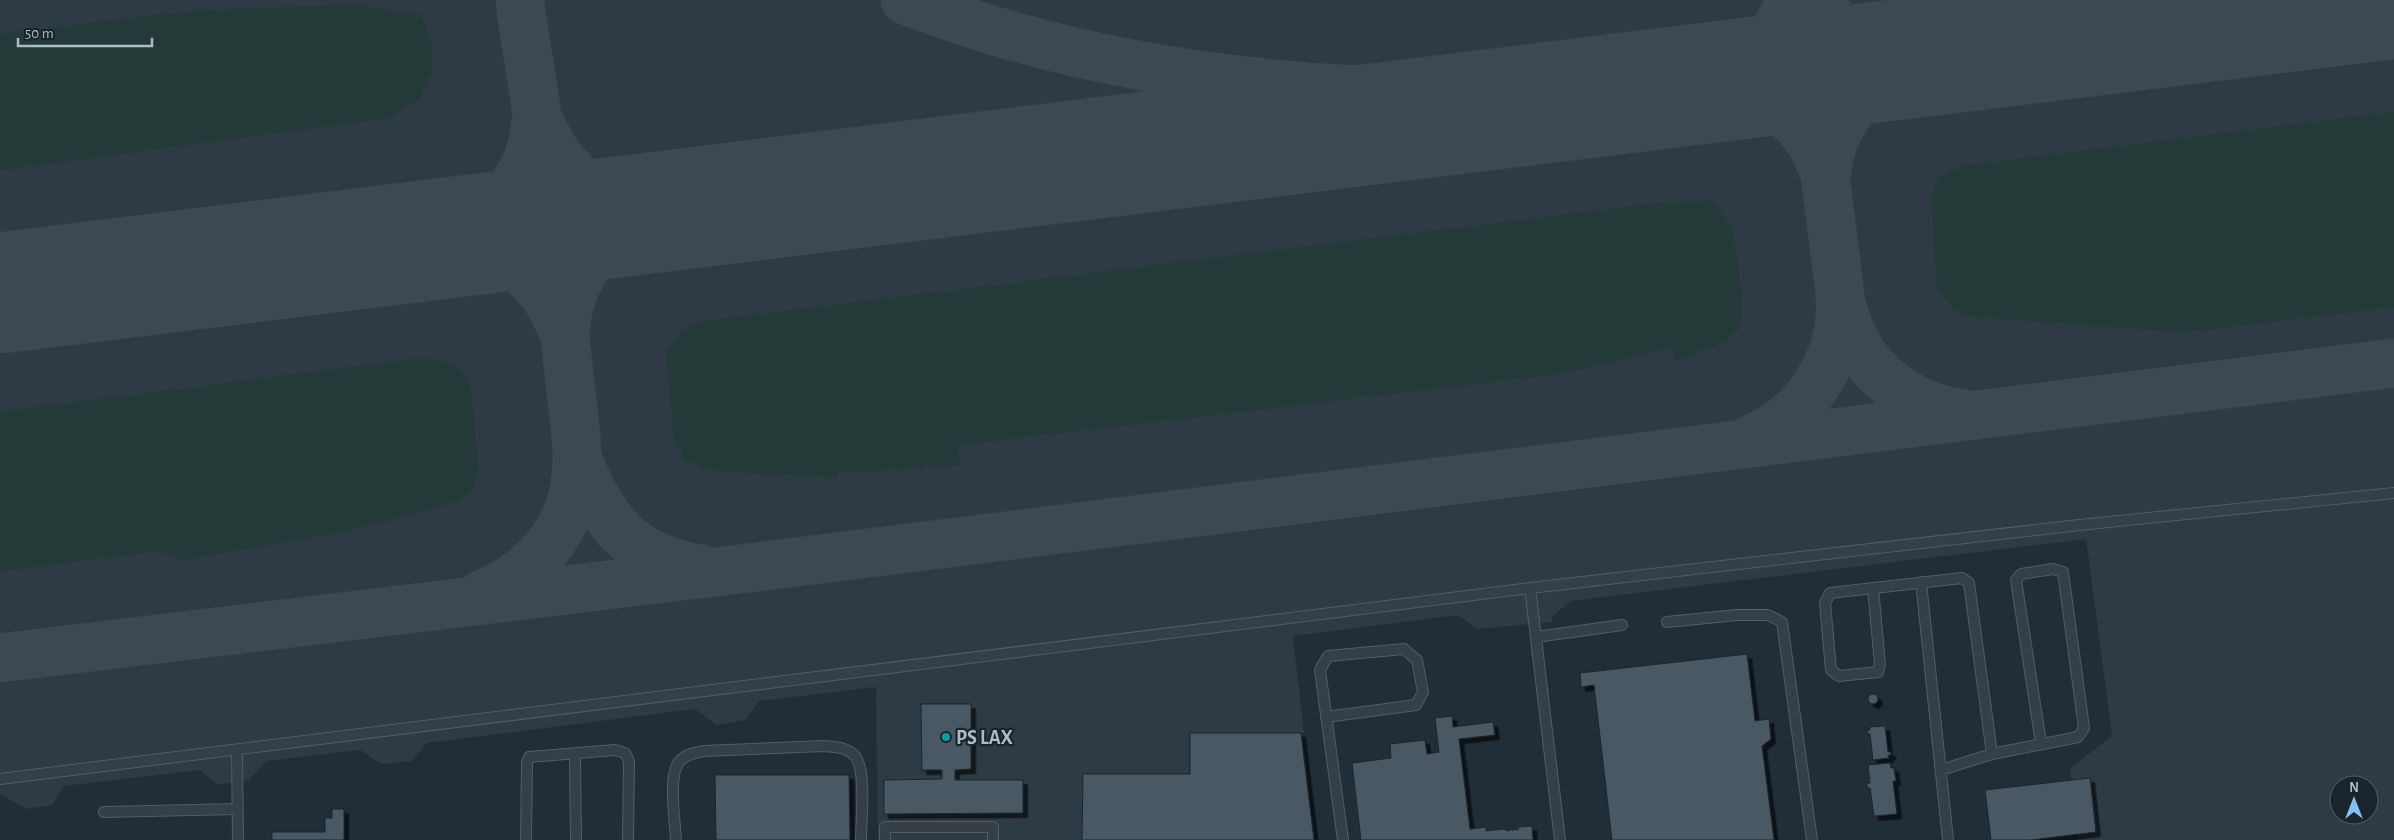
<svg xmlns="http://www.w3.org/2000/svg" width="2394" height="840" font-family="'Alegreya Sans',sans-serif">
<style>
.airport{fill:#2e3a44;fill-rule:evenodd}
.green{fill:#243a38}
.lines{fill:none;stroke-linecap:round;stroke-linejoin:round}
.taxiway{stroke:#3c4852;stroke-width:49}
.runway{stroke:#3c4852;stroke-width:121}
.building{fill:#495863;stroke:#1c262e;filter:url(#shadow)}
.service-casing{stroke:#525d65;stroke-width:12}
.service{stroke:#343f47;stroke-width:10}
.culture-dot{fill:#0f9aa8;stroke:#1a242c;stroke-width:2}
.labels{text-anchor:middle;stroke-width:4.5;stroke-linejoin:round;paint-order:stroke}
.poi-label{font-size:20px;font-weight:bold;fill:#aebac4;stroke:#1a242c;text-anchor:start}
</style>
<defs>
<filter id="shadow"><feDropShadow dx="4.5" dy="4.5" stdDeviation="0" flood-color="#0009"/></filter>
</defs>
<rect width="100%" height="100%" fill="#212d37"/>
<path class="airport" d="M0 0H2394V840H2078L2070 768 2112 736 2086 539 1571 601 1552 617V622L1477 629 1458 615 1293 636 1304 733 1293 734 1294 840H878L876 687 759 701 745 720 716 725 695 709 427 743 412 761 382 764 360 750 267 761 249 780 218 785 200 770 64 786 52 805 26 809 0 794ZM2339 785H2369V815H2339Z"/>
<path class="green" d="M357 5 422 16 432 45V73L419 100 388 118 0 170V34L188 11Z
M2394 112V307L2188 332 1960 316 1937 287 1931 196 1939 178 1961 166Z
M1711 201 1715 204 1733 230 1742 298V318L1738 328 1726 342 1676 360 1670 347 1603 365 1541 376 959 445 960 465 932 467 930 464 924 465V467L868 472H839L838 478 703 470 686 460 674 441 666 352 686 327 706 321 1667 202Z
M415 359 440 360 455 365 467 378 471 393 479 471 470 494 457 502 347 531 183 560 157 551 0 571V412Z"/>
<g class="lines">
<path class="taxiway" d="M905 0C1074 66 1260 91 1441 92 1514 92 1587 85 1660 87
M1817 0C1847 44 1888 54 1939 52
M1687 83C1735 75 1774 46 1790 0
M1678 85C1740 90 1798 98 1821 166
M542 126C561 172 603 207 655 207L760 199
M1827 171C1831 129 1860 88 1898 70 1917 61 1938 57 1958 52
M424 245C483 238 539 268 560 325
M265 260 440 234C492 223 530 179 535 127
M1840 301C1845 314 1848 328 1855 341 1874 379 1919 409 1961 413
M566 325C573 259 617 224 680 213
M1751 439C1808 416 1845 356 1840 294L1803 0
M577 457C601 519 630 559 701 569
M481 595C528 576 567 537 575 485 581 446 571 403 568 364 559 279 547 194 536 109 532 72 523 36 520 0
M0 658 724 571 2394 363"/>
<path class="runway" d="M0 293C794 195 1588 97 2382 0"/>
</g>
<path class="building" d="M1747 654 1755 721 1769 719 1771 739 1762 746 1774 840H1612L1594 685 1581 687 1580 673Z
M1868 699a5 5 0 1 1 10 0a5 5 0 1 1-10 0Z
M921 704H971V769L955 770V780H1023V813L884 814V780L942 779V770H922Z
M1452 716 1453 727 1493 722 1495 735 1459 739 1470 829 1486 827V831L1503 829 1509 831 1512 829 1513 831V829L1518 830V827L1532 826 1533 840H1361L1352 763 1391 758 1390 744 1425 740 1427 754 1439 752 1435 718Z
M1885 726 1888 752H1891V755H1888L1889 758 1873 760 1870 734H1868L1867 731 1870 730 1869 727Z
M1190 733H1301L1314 840H1082L1083 774H1190Z
M1890 763 1891 768H1894L1896 781H1893L1897 814 1874 816 1870 788H1867V783H1870L1868 765Z
M715 775H849L850 840H716Z
M2090 778 2096 832 2031 840H1991L1985 790Z
M332 809H344V840H272V832H325V818H332Z"/>
<g class="lines">
<g class="service-casing">
<path id="service" d="M1921 582 1948 840
M1530 588 1560 840
M1873 588 1880 664 1878 672 1839 676 1831 670 1825 603 1830 593 1962 578 1969 583 1992 754 1941 770
M1667 622 1737 615H1768L1782 622 1812 840
M1536 637 1622 625
M1326 717 1416 705 1423 692 1417 660 1404 649 1328 656 1320 670 1343 840
M237 750 238 840
M575 754 576 840
M1992 754 2078 737 2084 728 2063 572 2053 569 2021 574 2016 580 2041 743
M0 779 1530 588 2079 525 2394 493
M104 812 238 809
M526 840 527 762 529 757 615 750 625 753 629 761 628 840
M676 840C675 822 668 775 679 762 685 754 696 753 704 751L824 746C835 747 846 747 854 755 867 767 861 821 861 840
M885 840V827H993V840"/>
</g>
<use href="#service" class="service"/>
</g>
<circle class="culture-dot" cx="946" cy="737" r="5"/>
<g class="labels">
<g class="poi-label">
<text x="956" y="744">PS LAX</text>
</g>
</g>
<g transform="translate(2354 800)"><circle r="24" fill="#1a242c" stroke="#556069"/>
<path d="M0-4L9 19L0 12L-9 19Z" fill="#83bff4"/>
<text y="-8" font-size="14" font-weight="bold" text-anchor="middle" fill="#aebac4">N</text>
</g>
<path d="M18 38v8h134v-8" fill="none" stroke="#aebac4" stroke-width="2.5"/>
<text x="25" y="38" font-size="15" fill="#aebac4" stroke="#1a242c" stroke-width="4" paint-order="stroke">50 m</text>
</svg>
